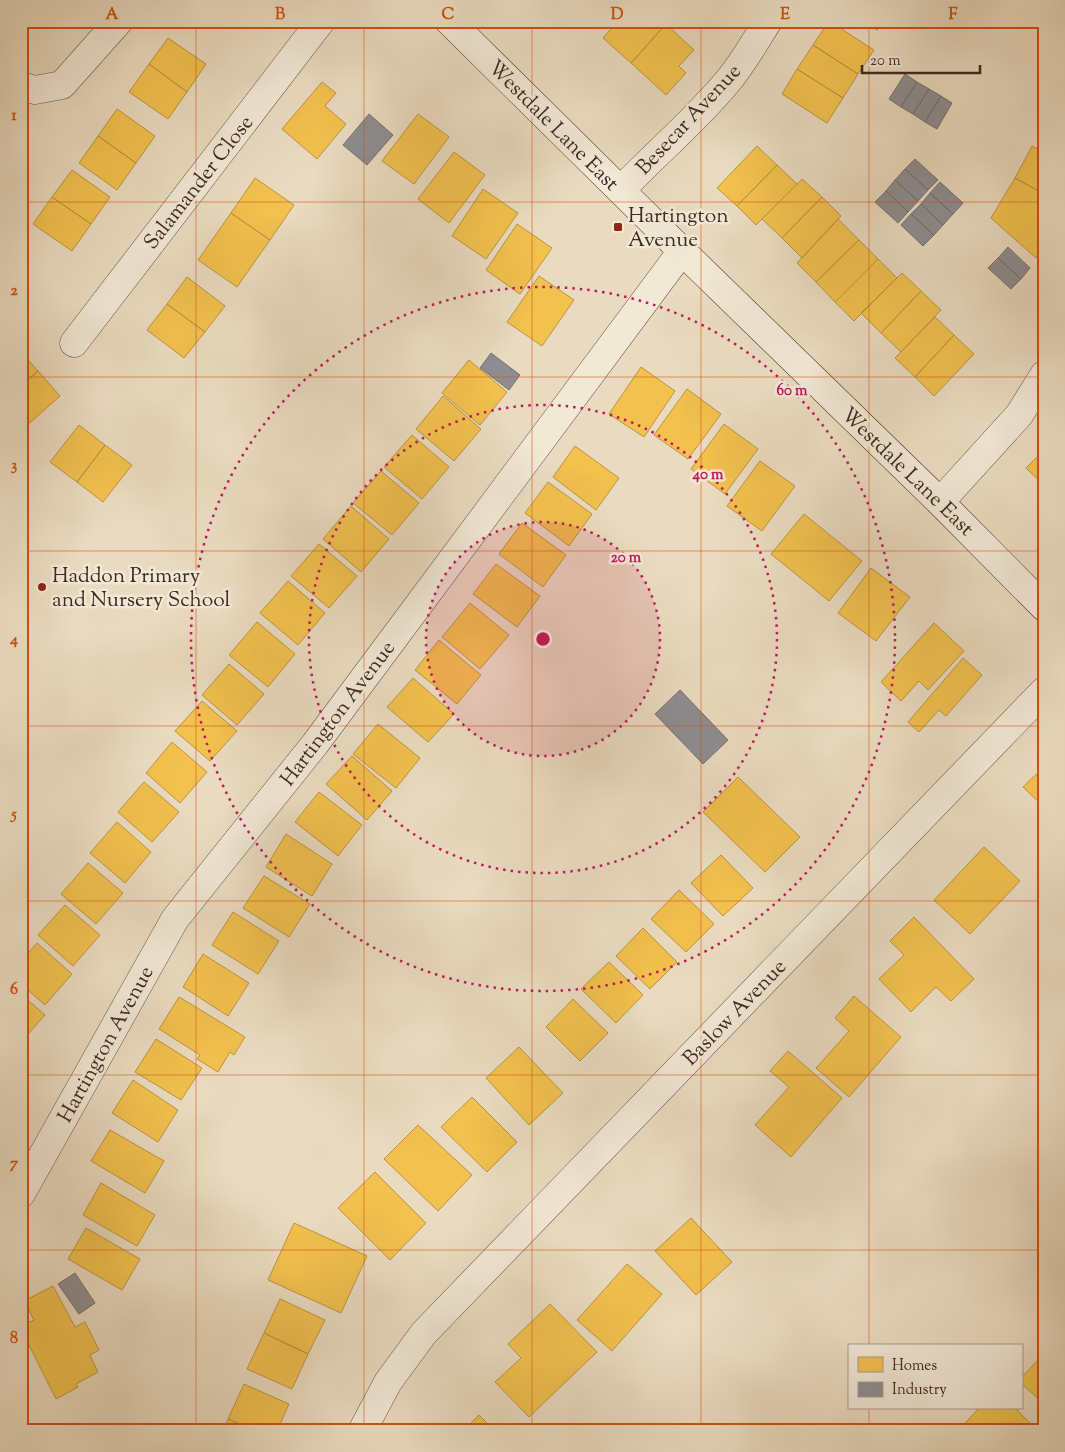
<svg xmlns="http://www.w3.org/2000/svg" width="1065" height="1452" font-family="'Sorts Mill Goudy',serif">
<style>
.homes{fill:#f2c14e;stroke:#bd933f}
.industry{fill:#8d8d92;stroke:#766f6f}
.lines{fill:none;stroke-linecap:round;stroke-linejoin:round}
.street-casing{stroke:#6a5545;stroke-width:29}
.secondary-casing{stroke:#40281c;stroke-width:29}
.street{stroke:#f1e8d6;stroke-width:28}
.secondary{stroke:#f1e8d6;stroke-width:28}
.grid{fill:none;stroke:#cf520e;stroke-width:1;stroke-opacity:0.55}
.ring{fill:none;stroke:#c2185b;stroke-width:2.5;stroke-dasharray:2.5 5}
.poi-dot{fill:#8f2418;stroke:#f1e8d6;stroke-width:2}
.labels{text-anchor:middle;stroke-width:5;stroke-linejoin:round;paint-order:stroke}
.street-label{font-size:21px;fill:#40281c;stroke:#f1e8d6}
.poi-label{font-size:21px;fill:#40281c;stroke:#f1e8d6;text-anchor:start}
.centre{fill:#c2185b;stroke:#f1e8d6;stroke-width:2.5}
.ring-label{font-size:15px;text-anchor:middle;font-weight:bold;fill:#c2185b;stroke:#f1e8d6;stroke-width:5;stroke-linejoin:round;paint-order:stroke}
.neatline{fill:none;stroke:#cf520e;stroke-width:2}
.grid-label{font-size:16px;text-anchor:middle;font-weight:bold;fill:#cf520e}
</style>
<rect width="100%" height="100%" fill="#eadbc0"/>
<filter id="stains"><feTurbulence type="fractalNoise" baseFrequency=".004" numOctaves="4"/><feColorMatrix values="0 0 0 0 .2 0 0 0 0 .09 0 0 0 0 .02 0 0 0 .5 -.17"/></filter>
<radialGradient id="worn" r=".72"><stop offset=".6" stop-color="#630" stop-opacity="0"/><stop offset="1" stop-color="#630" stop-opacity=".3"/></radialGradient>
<path class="homes" d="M242 21H255L247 28Z
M582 21H596L589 28Z
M618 21H663L666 24 631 63 603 38Z
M829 21 874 50 858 74 813 45Z
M862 21H883L877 30Z
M666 24 694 50 679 66 686 73 666 95 631 63Z
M168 38 206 64 187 92 149 64Z
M813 45 858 74 843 98 797 69Z
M149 64 187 92 168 119 129 92Z
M797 69 843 98 827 123 782 94Z
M322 82 336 93 325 106 346 124 317 159 282 129Z
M117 109 155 136 136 163 98 136Z
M418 114 449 137 414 184 382 161Z
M98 136 136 163 117 190 79 163Z
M757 146 777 165 737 206 717 188Z
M1032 146 1044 153V194L1015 178Z
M454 152 485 175 449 223 418 199Z
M777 165 797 184 756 225 737 206Z
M72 170 110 197 91 224 52 197Z
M255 178 294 205 270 240 231 213Z
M1015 178 1044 194V243L1036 258 991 218Z
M802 179 822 197 782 238 762 219Z
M483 189 518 213 486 259 452 236Z
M52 197 91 224 72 251 33 224Z
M822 197 841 216 802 258 782 238Z
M231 213 270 240 237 287 198 260Z
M838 219 859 240 816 282 797 263Z
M517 224 552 248 520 294 486 270Z
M859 240 878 259 835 302 816 282Z
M878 259 897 278 854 321 835 302Z
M902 273 921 291 881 333 861 313Z
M539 276 574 300 542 346 507 322Z
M187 277 225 306 205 332 167 304Z
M921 291 941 310 901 352 881 333Z
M167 304 205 332 184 358 147 330Z
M935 317 954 335 915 377 895 358Z
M954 335 974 354 934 396 915 377Z
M21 352 38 371 21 386Z
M469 360 507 392 480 425 442 393Z
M641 367 675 391 644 437 609 414Z
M38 371 60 396 25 427 21 423V386Z
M687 389 721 414 688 459 654 435Z
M443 396 481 429 454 461 416 429Z
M724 424 758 449 725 494 691 469Z
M79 425 105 445 77 482 50 462Z
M412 435 449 467 422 499 384 467Z
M105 445 132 465 103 502 77 482Z
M575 446 619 478 596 510 553 477Z
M1044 450V485L1026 468Z
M760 461 795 486 762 531 727 506Z
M381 471 419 503 392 535 353 503Z
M548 482 592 514 569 546 525 513Z
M351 506 389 539 361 572 323 539Z
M804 514 862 561 829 601 771 554Z
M522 523 566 555 543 587 499 554Z
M319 544 357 576 329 608 291 576Z
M496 564 540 596 517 627 473 594Z
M871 568 910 597 876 641 838 613Z
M288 581 325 613 298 645 260 613Z
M470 603 509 635 480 669 442 637Z
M257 622 295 654 268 687 229 655Z
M934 623 964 651 928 690 919 681 901 701 881 682Z
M439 640 481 675 457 704 415 670Z
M963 658 982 675 946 716 939 710 919 732 908 722Z
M229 664 264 694 237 725 202 695Z
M413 678 454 714 428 742 387 707Z
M202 701 237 731 210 761 175 731Z
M378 724 420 758 396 788 353 754Z
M172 742 207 772 180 803 146 773Z
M352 756 392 791 367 820 326 784Z
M1044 767V807L1023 787Z
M738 777 800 837 765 872 703 812Z
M144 782 179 812 152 842 118 812Z
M319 792 362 825 338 856 295 822Z
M117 822 151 852 125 883 90 853Z
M286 834 332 864 312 896 266 867Z
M984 847 1020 881 970 934 934 900Z
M721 855 753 888 723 916 691 883Z
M88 863 123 893 96 924 61 894Z
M264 876 310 904 289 937 243 908Z
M679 890 714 924 686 952 651 919Z
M65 905 100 935 73 966 38 935Z
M233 912 279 941 258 974 212 945Z
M914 917 974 979 951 1001 936 987 911 1012 879 979 904 955 890 941Z
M643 928 677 962 650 989 616 956Z
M37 943 72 974 45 1005 21 984V961Z
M203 954 249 983 228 1016 183 987Z
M609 962 643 995 616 1023 581 989Z
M21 994 45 1015 21 1042Z
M854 996 901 1037 849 1097 816 1068 849 1031 835 1018Z
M179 997 245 1037 234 1055 230 1052 218 1072 197 1059 200 1055 159 1029Z
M573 999 608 1033 580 1061 546 1027Z
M156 1039 202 1068 181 1100 135 1072Z
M519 1047 563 1093 529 1125 486 1078Z
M788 1051 842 1098 791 1157 755 1125 789 1087 770 1071Z
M21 1057 28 1063 21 1070Z
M133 1080 178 1110 158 1142 112 1113Z
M472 1097 517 1142 487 1172 441 1127Z
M418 1125 472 1175 438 1211 384 1159Z
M110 1130 164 1161 145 1193 91 1161Z
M375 1172 426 1223 390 1260 338 1208Z
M101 1183 155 1215 137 1246 83 1215Z
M691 1218 732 1262 696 1295 655 1251Z
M294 1223 367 1256 341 1313 268 1280Z
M86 1228 140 1259 122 1290 68 1259Z
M627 1264 662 1294 612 1351 577 1320Z
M53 1286 75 1327 85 1322 99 1350 90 1355 98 1372 76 1384 78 1387 56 1399 21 1329V1326L34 1320 24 1301Z
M280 1299 325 1320 308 1354 264 1333Z
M550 1304 597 1352 529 1417 495 1382 521 1358 508 1344Z
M264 1333 308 1354 292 1389 247 1369Z
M1042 1356 1044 1358V1404L1021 1383V1378Z
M244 1384 289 1404 277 1431H255L228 1419Z
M979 1408H1015L1036 1429 1034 1431H958Z
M479 1415 495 1431H463Z
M228 1419 255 1431H223Z"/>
<path class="industry" d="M905 74 917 82 901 107 889 99Z
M917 82 929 89 913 114 901 107Z
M929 89 941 96 925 122 913 114Z
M941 96 952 103 937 129 925 122Z
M369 114 393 135 367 165 343 145Z
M915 159 938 180 928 190 905 169Z
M905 169 928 190 918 201 895 180Z
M895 180 918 201 908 212 886 191Z
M940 182 963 203 953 214 930 193Z
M886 191 908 212 898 223 875 202Z
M930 193 953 214 943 225 921 204Z
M921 204 943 225 934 235 911 214Z
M911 214 934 235 923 246 901 225Z
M1008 247 1030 268 1021 279 998 258Z
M998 258 1021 279 1011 289 988 268Z
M491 353 520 375 509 390 480 368Z
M680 690 728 740 703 764 655 714Z
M75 1273 95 1303 79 1314 58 1284Z"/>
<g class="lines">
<g class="street-casing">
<path id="street" d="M21 86 35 90 62 85 119 21
M621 190C656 153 695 121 728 81 743 63 755 42 768 21
M74 343 321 21
M940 502 1019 415 1044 375
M21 1194 175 919 315 744 682 251
M362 1431 388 1382 424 1333 1044 691"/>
</g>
<g class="secondary-casing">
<path id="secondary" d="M449 21 682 251 940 502 1044 607"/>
</g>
<use href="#street" class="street"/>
<use href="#secondary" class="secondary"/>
</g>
<path class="grid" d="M196 21V1431M364 21V1431M532 21V1431M701 21V1431M869 21V1346M21 202H1044M21 377H1044M21 551H1044M21 726H1044M21 901H1044M21 1075H1044M21 1250H1044M869 1408V1431"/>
<circle cx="543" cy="639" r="117" fill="#c2185b" fill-opacity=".12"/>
<g class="ring">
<circle cx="543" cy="639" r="117"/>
<circle cx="543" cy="639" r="234"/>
<circle cx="543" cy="639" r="352"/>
</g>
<g class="poi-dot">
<rect x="613" y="222" width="10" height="10" rx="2.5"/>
<circle cx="42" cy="587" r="5"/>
</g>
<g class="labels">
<g class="street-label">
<text transform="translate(688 119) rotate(-47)" y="7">Besecar Avenue</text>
<text transform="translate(554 125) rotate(45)" y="7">Westdale Lane East</text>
<text transform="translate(198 182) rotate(-52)" y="7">Salamander Close</text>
<text transform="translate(908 471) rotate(44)" y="7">Westdale Lane East</text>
<text transform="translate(337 713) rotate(-53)" y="7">Hartington Avenue</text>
<text transform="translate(734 1012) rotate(-46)" y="7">Baslow Avenue</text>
<text transform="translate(105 1044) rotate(-61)" y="7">Hartington Avenue</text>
</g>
<g class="poi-label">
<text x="628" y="222">Hartington<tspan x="628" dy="24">Avenue</tspan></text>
<text x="52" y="582">Haddon Primary<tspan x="52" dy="24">and Nursery School</tspan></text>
</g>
</g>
<circle cx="543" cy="639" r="8" class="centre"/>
<g class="ring-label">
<text x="792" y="395">60 m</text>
<text x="708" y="479">40 m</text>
<text x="626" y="562">20 m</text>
</g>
<rect width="1065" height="1452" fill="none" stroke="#eadbc0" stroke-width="55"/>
<rect x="848" y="1344" width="175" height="65" fill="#f1e8d6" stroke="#aa9b8c"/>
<rect x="858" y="1357" width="25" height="15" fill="#f2c14e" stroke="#aa9b8c"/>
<text x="892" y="1370" font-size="15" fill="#40281c">Homes</text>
<rect x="858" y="1382" width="25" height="15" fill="#8d8d92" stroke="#aa9b8c"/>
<text x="892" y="1394" font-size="15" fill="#40281c">Industry</text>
<path d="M862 65v8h118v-8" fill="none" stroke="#40281c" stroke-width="2.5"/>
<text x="870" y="65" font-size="15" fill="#40281c" stroke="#f1e8d6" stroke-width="4" paint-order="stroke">20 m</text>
<rect x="28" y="28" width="1010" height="1396" class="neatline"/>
<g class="grid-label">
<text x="112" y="19">A</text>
<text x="280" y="19">B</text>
<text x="448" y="19">C</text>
<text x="617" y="19">D</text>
<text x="785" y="19">E</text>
<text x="953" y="19">F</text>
<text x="14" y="120">1</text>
<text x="14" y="295">2</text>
<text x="14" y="470">3</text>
<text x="14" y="644">4</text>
<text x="14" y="819">5</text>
<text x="14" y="994">6</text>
<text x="14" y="1168">7</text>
<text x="14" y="1343">8</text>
</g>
<rect width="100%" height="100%" filter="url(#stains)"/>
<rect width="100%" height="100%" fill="url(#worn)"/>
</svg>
